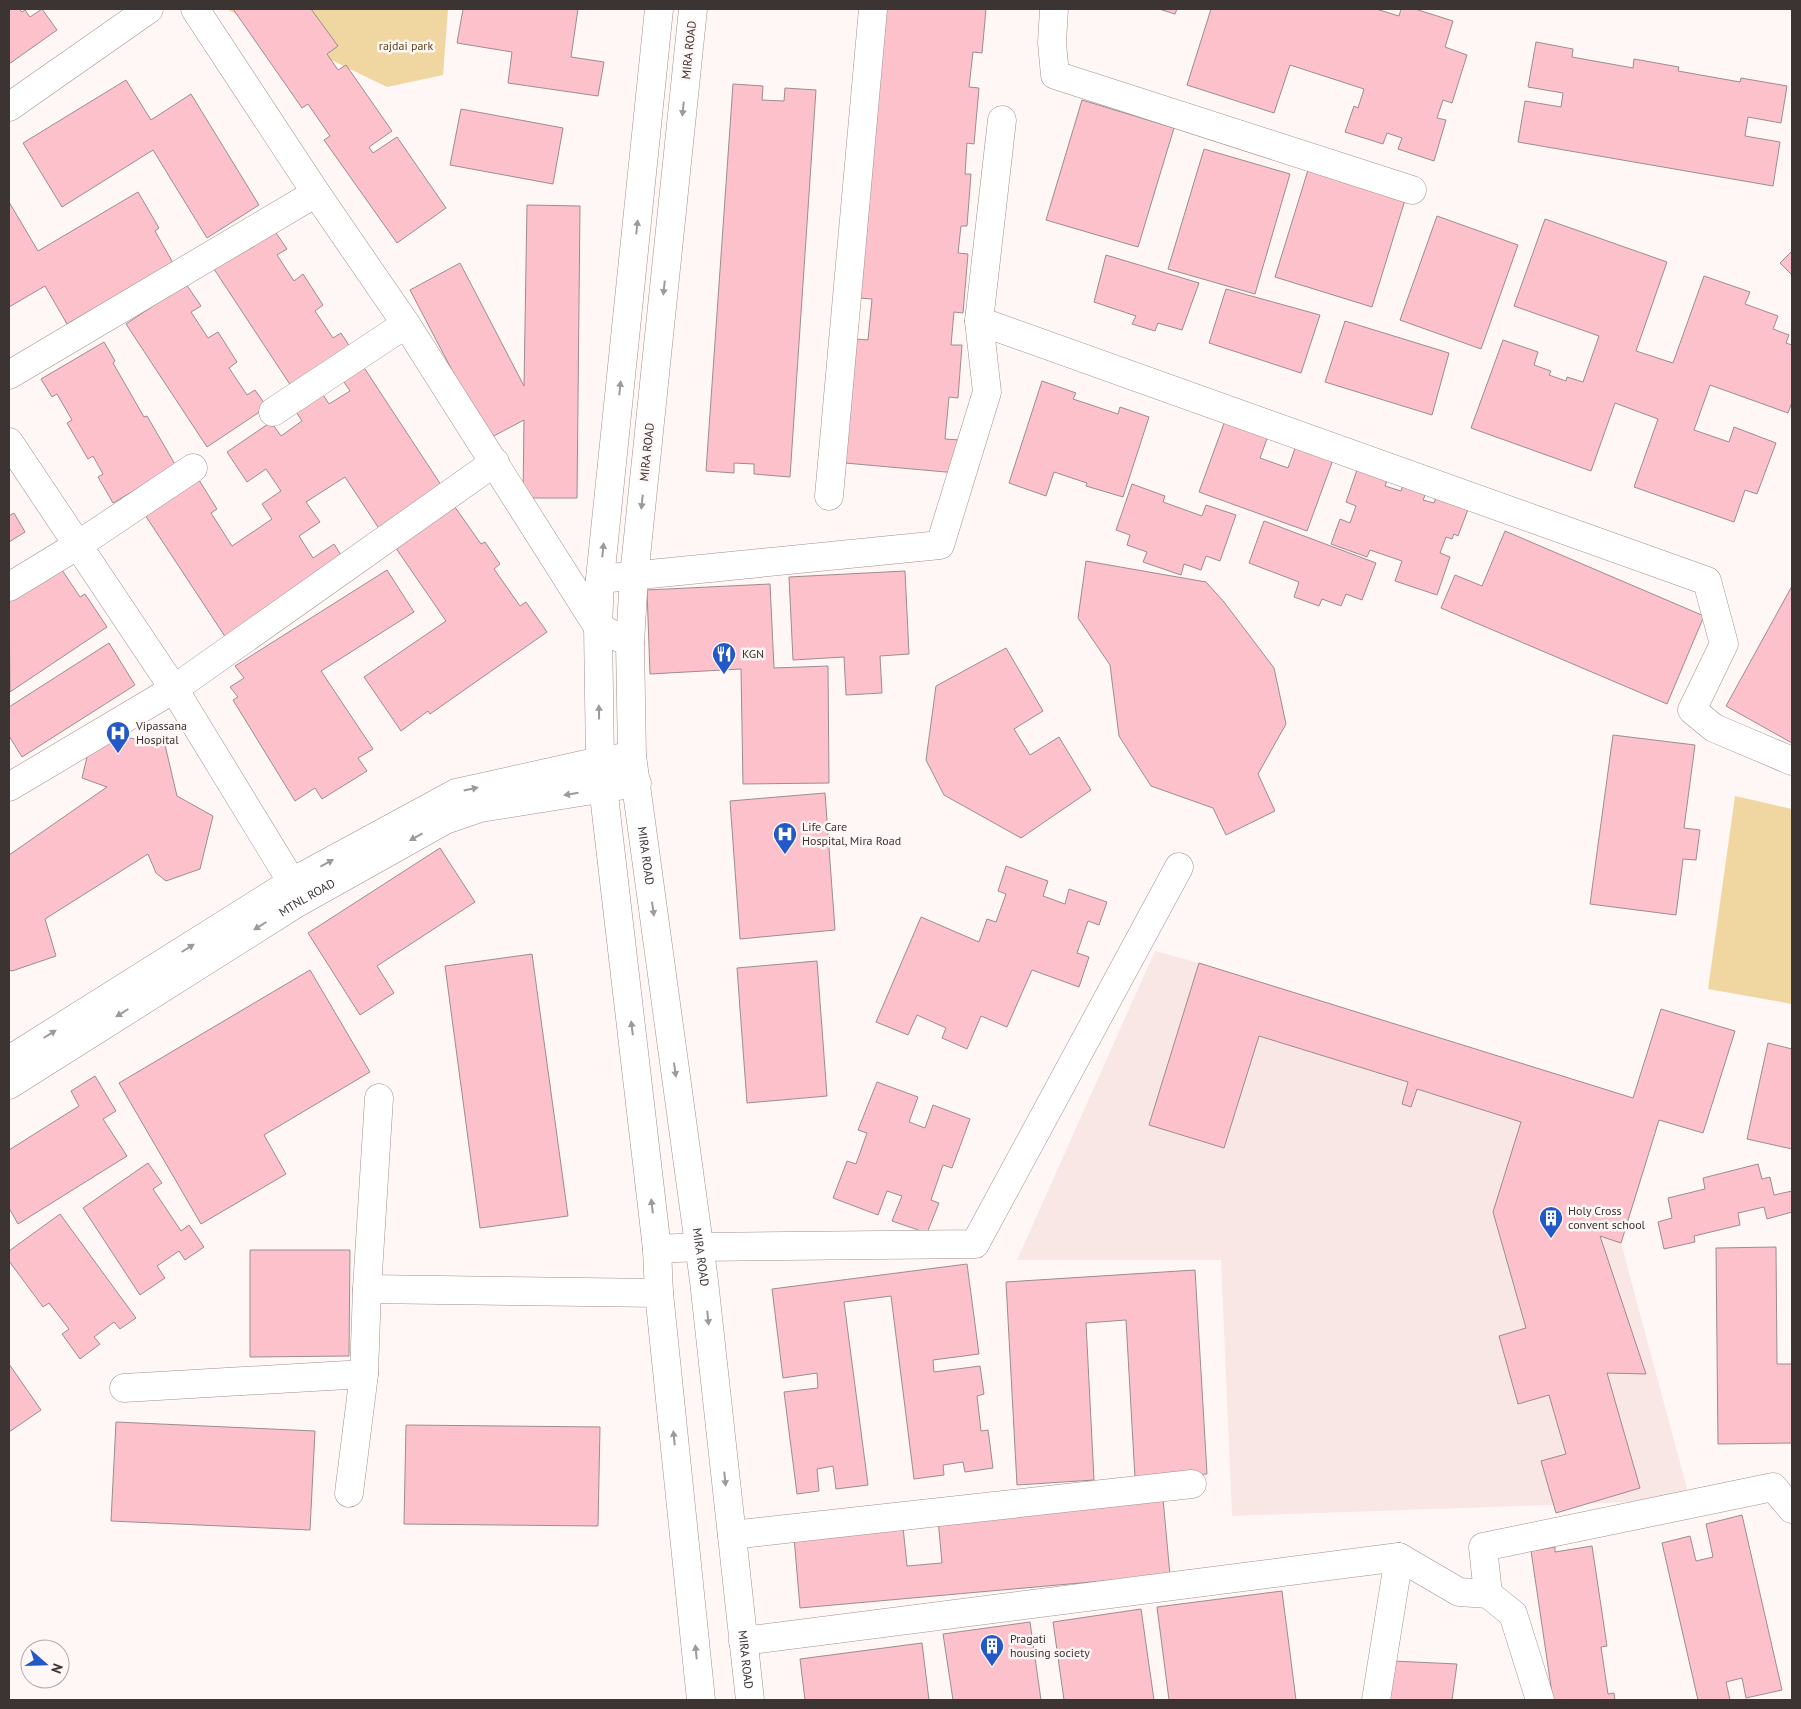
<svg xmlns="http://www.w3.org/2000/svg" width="1801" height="1709" font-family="'PT Sans',sans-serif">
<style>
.built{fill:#f8e7e4}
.green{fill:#f0d6a0}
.building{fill:#fcc1cb;stroke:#9d8c8f}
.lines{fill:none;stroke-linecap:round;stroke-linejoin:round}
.minor-casing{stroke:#a1908c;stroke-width:29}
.major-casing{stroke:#a1908c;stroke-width:29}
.minor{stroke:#fff;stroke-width:28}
.major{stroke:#fff;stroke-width:28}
.oneway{fill:#9e9a99}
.labels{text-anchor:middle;stroke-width:5;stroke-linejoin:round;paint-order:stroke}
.park-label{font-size:12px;fill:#5c4717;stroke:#fff7f5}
.street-label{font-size:12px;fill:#3c3433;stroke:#fff7f5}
.poi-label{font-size:12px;fill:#3c3433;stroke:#fff7f5;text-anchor:start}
</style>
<rect width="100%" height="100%" fill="#fff7f5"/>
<path class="built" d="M1155 951 1199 963 1633 1098 1621 1243 1690 1500 1232 1516 1221 1260H1017Z"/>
<path class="green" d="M226 9H448L443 75 387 87Z
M1735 796 1792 809V1004L1708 989Z"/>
<path class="building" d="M9 9H19L22 12 25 10 30 17 42 9 57 30 9 64Z
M233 9H311L338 46 327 54 338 70 346 65 392 131 369 147 373 153 397 137 446 208 397 243 324 140 330 136 308 104 302 108Z
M463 9H578L571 57 604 62 598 96 508 83 512 52 457 43Z
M885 9H986L982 53 973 52 969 87 979 88 974 144 967 143 965 174H971L967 226H961L958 253 968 254 963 313 954 312 951 345H962L958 398 949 397 945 439 960 440 957 473 845 463 856 339 868 340 872 299 860 298Z
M1159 9H1177L1175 14Z
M1211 9H1376L1399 16 1401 9H1415L1453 21 1445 47 1467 55 1452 103 1443 100 1437 118 1446 120 1434 161 1398 149 1402 138 1387 133 1383 144 1345 132 1354 106 1358 108 1364 89 1290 65 1274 113 1187 85Z
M1536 42 1573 49 1572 57 1633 68 1634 59 1679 67 1678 71 1740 82 1741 78 1787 86 1781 123 1748 117 1745 136 1780 142 1773 186 1518 142 1525 101 1561 107 1563 93 1528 87Z
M126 80 151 120 191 94 259 205 207 238 153 150 62 207 23 143Z
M733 84 763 86 762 100 784 101 785 88 816 90 790 477 754 474V464L734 463V473L706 471Z
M1082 100 1174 128 1138 247 1046 220Z
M461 109 563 128 553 184 450 165Z
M1204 149 1290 174 1255 294 1168 269Z
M1308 170 1405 200 1372 307 1275 277Z
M138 192 159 228 155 231 173 263 67 324 45 286 9 307V202L38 251Z
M527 205 580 206 577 498H523L524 420 488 439 410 290 460 263 524 386Z
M1437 216 1518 245 1481 349 1400 320Z
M1545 219 1667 262 1636 351 1673 363 1704 276 1750 292 1745 304 1778 316 1773 329 1789 335 1786 343 1792 345V402L1788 413 1710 385 1694 430 1729 442 1734 427 1776 443 1757 494 1745 490 1734 522 1634 487 1658 419 1615 403 1591 471 1471 428 1503 340 1538 352 1534 365 1551 371 1549 375 1566 381 1567 377 1583 382 1599 336 1514 306Z
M272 227 287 249 277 255 294 281 303 274 323 305 315 311 333 338 341 333 352 350 293 389 212 266Z
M1792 251V275L1780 263Z
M1106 255 1199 283 1182 330 1158 323 1155 331 1132 324 1136 316 1094 302Z
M186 284 201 306 191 312 208 338 218 332 237 362 229 368 247 395 255 390 267 407 207 447 126 324Z
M1226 289 1320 315 1301 373 1209 343Z
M1345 321 1449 353 1432 415 1325 382Z
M104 342 115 361 113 363 144 417 147 416 176 466 113 503 98 477 103 474 93 456 88 459 67 423 72 420 57 394 52 397 41 379Z
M361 363 445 491 382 533 345 477 306 502 320 522 299 536 313 558 334 544 346 563 228 641 145 515 199 480 217 509 211 513 232 546 272 519 262 504 281 491 266 469 247 482 227 452 271 422 281 436 302 421 293 407 320 390 329 404 350 391 340 376Z
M1042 381 1076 393 1073 399 1118 414 1120 407 1149 417 1123 497 1086 486 1087 483 1054 472 1046 496 1009 483Z
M1226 418 1269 433 1260 458 1288 468 1297 443 1334 457 1307 531 1199 492Z
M1359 464 1389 475 1385 486 1401 491 1403 485 1426 493 1423 500 1434 503 1438 492 1470 504 1458 536 1454 534 1452 539 1446 537 1440 553 1450 557 1437 595 1395 581 1402 561 1370 550 1367 557 1331 544 1340 519 1350 523 1356 506 1346 502Z
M1132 484 1165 496 1163 502 1202 516 1206 505 1236 515 1220 561 1206 556 1201 570 1184 564 1181 575 1143 562 1147 552 1127 545 1130 535 1116 530Z
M450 500 481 544 485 542 500 564 494 569 520 606 526 602 547 632 430 714 428 711 401 731 364 677 446 621 391 541Z
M14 513 25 532 9 542V516Z
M1264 521 1376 563 1362 600 1346 594 1341 606 1322 599 1319 606 1294 597 1299 582 1249 563Z
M1505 531 1704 616 1667 704 1441 608 1455 575 1482 586Z
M1086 561 1206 582 1224 602 1274 668 1286 724 1258 774 1275 811 1226 835 1213 808 1151 786 1119 736 1110 665 1078 618Z
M60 567 80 597 85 594 107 627 10 692 9 601Z
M387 570 414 612 321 671 373 749 358 758 367 771 322 799 315 788 295 801 233 700 238 697 230 687 244 678 235 666Z
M905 571 909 654 880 656 882 693 846 695 844 657 793 660 789 577Z
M770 584 774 668 828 666 829 783 743 784 741 669 650 674 647 590Z
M1792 586V743L1726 706Z
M109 643 135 685 22 757 9 736V707Z
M1006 648 1043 711 1014 729 1030 755 1059 737 1091 790 1021 838 944 795 926 760 936 686Z
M110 734 165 745 177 796 213 816 200 869 166 881 156 873 148 854 45 919 56 956 12 971 9 970V855L107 787 82 778 87 757Z
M1613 735 1695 745 1684 828 1700 830 1696 860 1683 859 1676 915 1590 904Z
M825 793 835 930 740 939 730 801Z
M440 848 475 902 377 966 394 993 360 1015 308 933Z
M1006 866 1048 881 1043 896 1065 904 1069 889 1107 902 1099 925 1088 921 1077 953 1089 957 1079 987 1032 970 1007 1027 981 1016 967 1049 942 1038 946 1028 917 1015 908 1035 876 1022 921 917 979 942 987 919 996 922 1006 894 998 891Z
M532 954 568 1216 480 1228 445 966Z
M817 961 827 1096 747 1103 737 968Z
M1199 963 1633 1098 1661 1009 1735 1031 1703 1133 1659 1120 1621 1243 1600 1236 1646 1374 1607 1373 1640 1488 1556 1513 1541 1461 1566 1454 1549 1395 1518 1404 1499 1336 1526 1328 1493 1212 1521 1122 1417 1089 1411 1107 1402 1104 1408 1082 1259 1036 1224 1148 1149 1125Z
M310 970 370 1072 264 1135 286 1174 201 1224 119 1083Z
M1768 1043 1792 1049V1149L1747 1139Z
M95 1076 116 1111 103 1119 127 1156 18 1224 9 1208V1150L79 1106 71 1091Z
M877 1082 918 1097 909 1122 925 1128 933 1105 970 1119 952 1168 943 1165 931 1200 939 1203 927 1233 892 1221 902 1196 887 1191 878 1215 833 1198 847 1161 856 1164 867 1133 858 1130Z
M148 1163 162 1183 153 1189 181 1231 189 1225 204 1247 185 1260 179 1251 157 1266 165 1278 140 1295 83 1208Z
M1758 1164 1762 1179 1770 1177 1774 1195 1792 1191V1212L1767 1219 1764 1207 1738 1213 1740 1225 1694 1236 1695 1242 1664 1249 1658 1222 1672 1218 1668 1198 1705 1189 1703 1178Z
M60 1214 136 1318 120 1329 114 1322 94 1337 100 1344 80 1359 62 1334 69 1329 49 1303 43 1307 9 1261V1251Z
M1776 1247 1777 1364H1792V1443L1718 1444 1716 1248Z
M250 1250H350L349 1356 250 1357Z
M967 1264 979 1354 933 1360 934 1372 980 1366 984 1394 977 1396 981 1431 988 1430 993 1468 965 1472 963 1462 943 1465 944 1475 914 1479 891 1296 844 1302 868 1485 836 1489 833 1466 817 1469 819 1491 797 1494 784 1392 818 1388 817 1373 783 1378 772 1289Z
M1195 1270 1207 1474 1135 1478 1126 1320 1086 1323 1094 1480 1017 1485 1006 1282Z
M9 1364 41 1410 9 1432Z
M116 1422 315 1431 310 1530 111 1521Z
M406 1425 600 1427 598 1526 404 1524Z
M1163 1499 1170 1575 800 1608 794 1537 903 1527 907 1566 942 1563 938 1519Z
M1742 1515 1782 1690 1746 1698 1742 1678 1726 1682 1730 1700H1698L1662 1543 1690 1536 1696 1561 1713 1557 1706 1524Z
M1592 1546 1607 1646 1601 1647 1608 1694 1614 1693 1615 1700H1553L1531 1551 1555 1547V1552Z
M1282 1591 1296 1700H1169L1157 1607Z
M1141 1609 1154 1700H1064L1053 1622Z
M1030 1622 1041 1700H953L943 1634Z
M922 1643 929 1700H805L800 1659Z
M1393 1661 1457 1664 1452 1700H1387Z"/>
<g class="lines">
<g class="minor-casing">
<g id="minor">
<path d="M195 9 316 193 406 324 598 627 630 643"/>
<path d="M1054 9 1052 43 1055 75 1412 190"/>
<path d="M9 107 149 9"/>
<path d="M979 321 1707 581 1724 644 1692 710 1714 728 1792 761"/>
<path d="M9 375 316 193"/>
<path d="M273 412 406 324"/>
<path d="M9 442 174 689 301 897"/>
<path d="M829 496 873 9"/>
<path d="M600 579 940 545 987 392 979 321 1002 120"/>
<path d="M9 587 78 545 193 468"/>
<path d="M9 787 174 689 495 462"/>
<path d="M9 1060 292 882 456 793 600 761 632 756"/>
<path id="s1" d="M9 1085 297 903 445 820 480 808 637 783"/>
<path d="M657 1249 699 1247 975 1244 1179 867"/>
<path d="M367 1289 379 1098"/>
<path d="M124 1388 364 1374 367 1289 659 1293"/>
<path d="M349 1493 364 1374"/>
<path d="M732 1535 1192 1484"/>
<path d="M1488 1594 1483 1547 1773 1487 1792 1509"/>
<path d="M743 1641 1399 1557"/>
<path d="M1376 1700 1399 1557 1459 1592 1488 1594 1513 1614 1540 1700"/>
</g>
</g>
<g class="major-casing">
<g id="major">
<path d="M659 9 600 579 598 627 600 761 657 1249 659 1293 701 1700"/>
<path id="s2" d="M693 9 634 576 630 643 632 756 704 1281 750 1700"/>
</g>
</g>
<use href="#minor" class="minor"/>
<use href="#major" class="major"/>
</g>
<defs><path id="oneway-solid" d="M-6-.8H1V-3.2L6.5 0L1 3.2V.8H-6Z" transform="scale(1.25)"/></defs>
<g class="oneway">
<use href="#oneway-solid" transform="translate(683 109) rotate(96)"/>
<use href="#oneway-solid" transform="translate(637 227) rotate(-84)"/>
<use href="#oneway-solid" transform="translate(664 288) rotate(96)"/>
<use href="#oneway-solid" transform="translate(620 388) rotate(-84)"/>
<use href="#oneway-solid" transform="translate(642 502) rotate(96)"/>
<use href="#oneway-solid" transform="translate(603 550) rotate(-84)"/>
<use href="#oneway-solid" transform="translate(599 712) rotate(-91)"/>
<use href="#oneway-solid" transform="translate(471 789) rotate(-12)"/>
<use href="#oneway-solid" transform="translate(571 794) rotate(171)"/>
<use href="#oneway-solid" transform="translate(416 837) rotate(151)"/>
<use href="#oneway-solid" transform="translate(327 863) rotate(-29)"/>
<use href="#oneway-solid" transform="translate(653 909) rotate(82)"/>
<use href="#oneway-solid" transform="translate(260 926) rotate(148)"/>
<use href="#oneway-solid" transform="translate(188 948) rotate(-32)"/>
<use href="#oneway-solid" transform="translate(122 1013) rotate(148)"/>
<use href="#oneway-solid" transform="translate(632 1028) rotate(-97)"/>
<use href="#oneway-solid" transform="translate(50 1034) rotate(-32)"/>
<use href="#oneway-solid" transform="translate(675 1070) rotate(82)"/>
<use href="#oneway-solid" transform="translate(652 1206) rotate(-97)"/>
<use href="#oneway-solid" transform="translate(708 1318) rotate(84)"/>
<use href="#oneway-solid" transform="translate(674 1438) rotate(-96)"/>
<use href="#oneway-solid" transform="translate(725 1479) rotate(84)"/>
<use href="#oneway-solid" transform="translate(696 1652) rotate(-96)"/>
</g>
<defs>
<g id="restaurant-pin" transform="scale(1.25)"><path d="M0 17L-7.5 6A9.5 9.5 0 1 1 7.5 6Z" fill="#2359c6" stroke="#fff7f5"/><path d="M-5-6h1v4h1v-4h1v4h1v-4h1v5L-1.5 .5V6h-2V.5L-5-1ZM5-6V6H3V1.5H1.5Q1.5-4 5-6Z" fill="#fff"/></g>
<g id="hospital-pin" transform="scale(1.25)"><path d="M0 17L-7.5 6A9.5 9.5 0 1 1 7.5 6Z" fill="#2359c6" stroke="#fff7f5"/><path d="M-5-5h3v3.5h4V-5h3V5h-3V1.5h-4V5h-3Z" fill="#fff"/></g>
<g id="building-pin" transform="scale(1.25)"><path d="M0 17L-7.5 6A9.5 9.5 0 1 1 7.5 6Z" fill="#2359c6" stroke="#fff7f5"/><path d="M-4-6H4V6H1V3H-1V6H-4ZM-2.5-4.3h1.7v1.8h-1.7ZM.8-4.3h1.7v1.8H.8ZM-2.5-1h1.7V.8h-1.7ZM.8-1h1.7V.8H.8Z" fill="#fff"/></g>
</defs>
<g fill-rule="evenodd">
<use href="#restaurant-pin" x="724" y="654"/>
<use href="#hospital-pin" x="118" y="733"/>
<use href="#hospital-pin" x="785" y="834"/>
<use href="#building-pin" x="1551" y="1218"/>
<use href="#building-pin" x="992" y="1646"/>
</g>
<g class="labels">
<g class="park-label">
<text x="406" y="50">rajdai park</text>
</g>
<g class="street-label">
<text transform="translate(689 50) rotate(-84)" y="4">MIRA ROAD</text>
<text transform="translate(647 452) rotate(-84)" y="4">MIRA ROAD</text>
<text dy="4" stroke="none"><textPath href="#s2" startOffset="851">MIRA ROAD</textPath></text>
<text dy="4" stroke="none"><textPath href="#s1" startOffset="352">MTNL ROAD</textPath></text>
<text dy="4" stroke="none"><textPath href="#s2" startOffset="1256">MIRA ROAD</textPath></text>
<text dy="4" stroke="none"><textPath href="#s2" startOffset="1661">MIRA ROAD</textPath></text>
</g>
<g class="poi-label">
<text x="742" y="658">KGN</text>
<text x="136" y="730">Vipassana<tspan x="136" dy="14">Hospital</tspan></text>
<text x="802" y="831">Life Care<tspan x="802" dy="14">Hospital, Mira Road</tspan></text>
<text x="1568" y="1215">Holy Cross<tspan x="1568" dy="14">convent school</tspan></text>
<text x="1010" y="1643">Pragati<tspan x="1010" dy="14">housing society</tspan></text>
</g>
</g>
<rect width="1801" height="1709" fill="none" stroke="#3c3433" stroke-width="20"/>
<g transform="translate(45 1664) rotate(110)"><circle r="24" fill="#fff7f5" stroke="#b1a9a7"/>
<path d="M0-4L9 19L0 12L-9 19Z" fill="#2359c6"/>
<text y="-8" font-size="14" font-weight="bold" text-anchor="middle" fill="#3c3433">N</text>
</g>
</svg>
